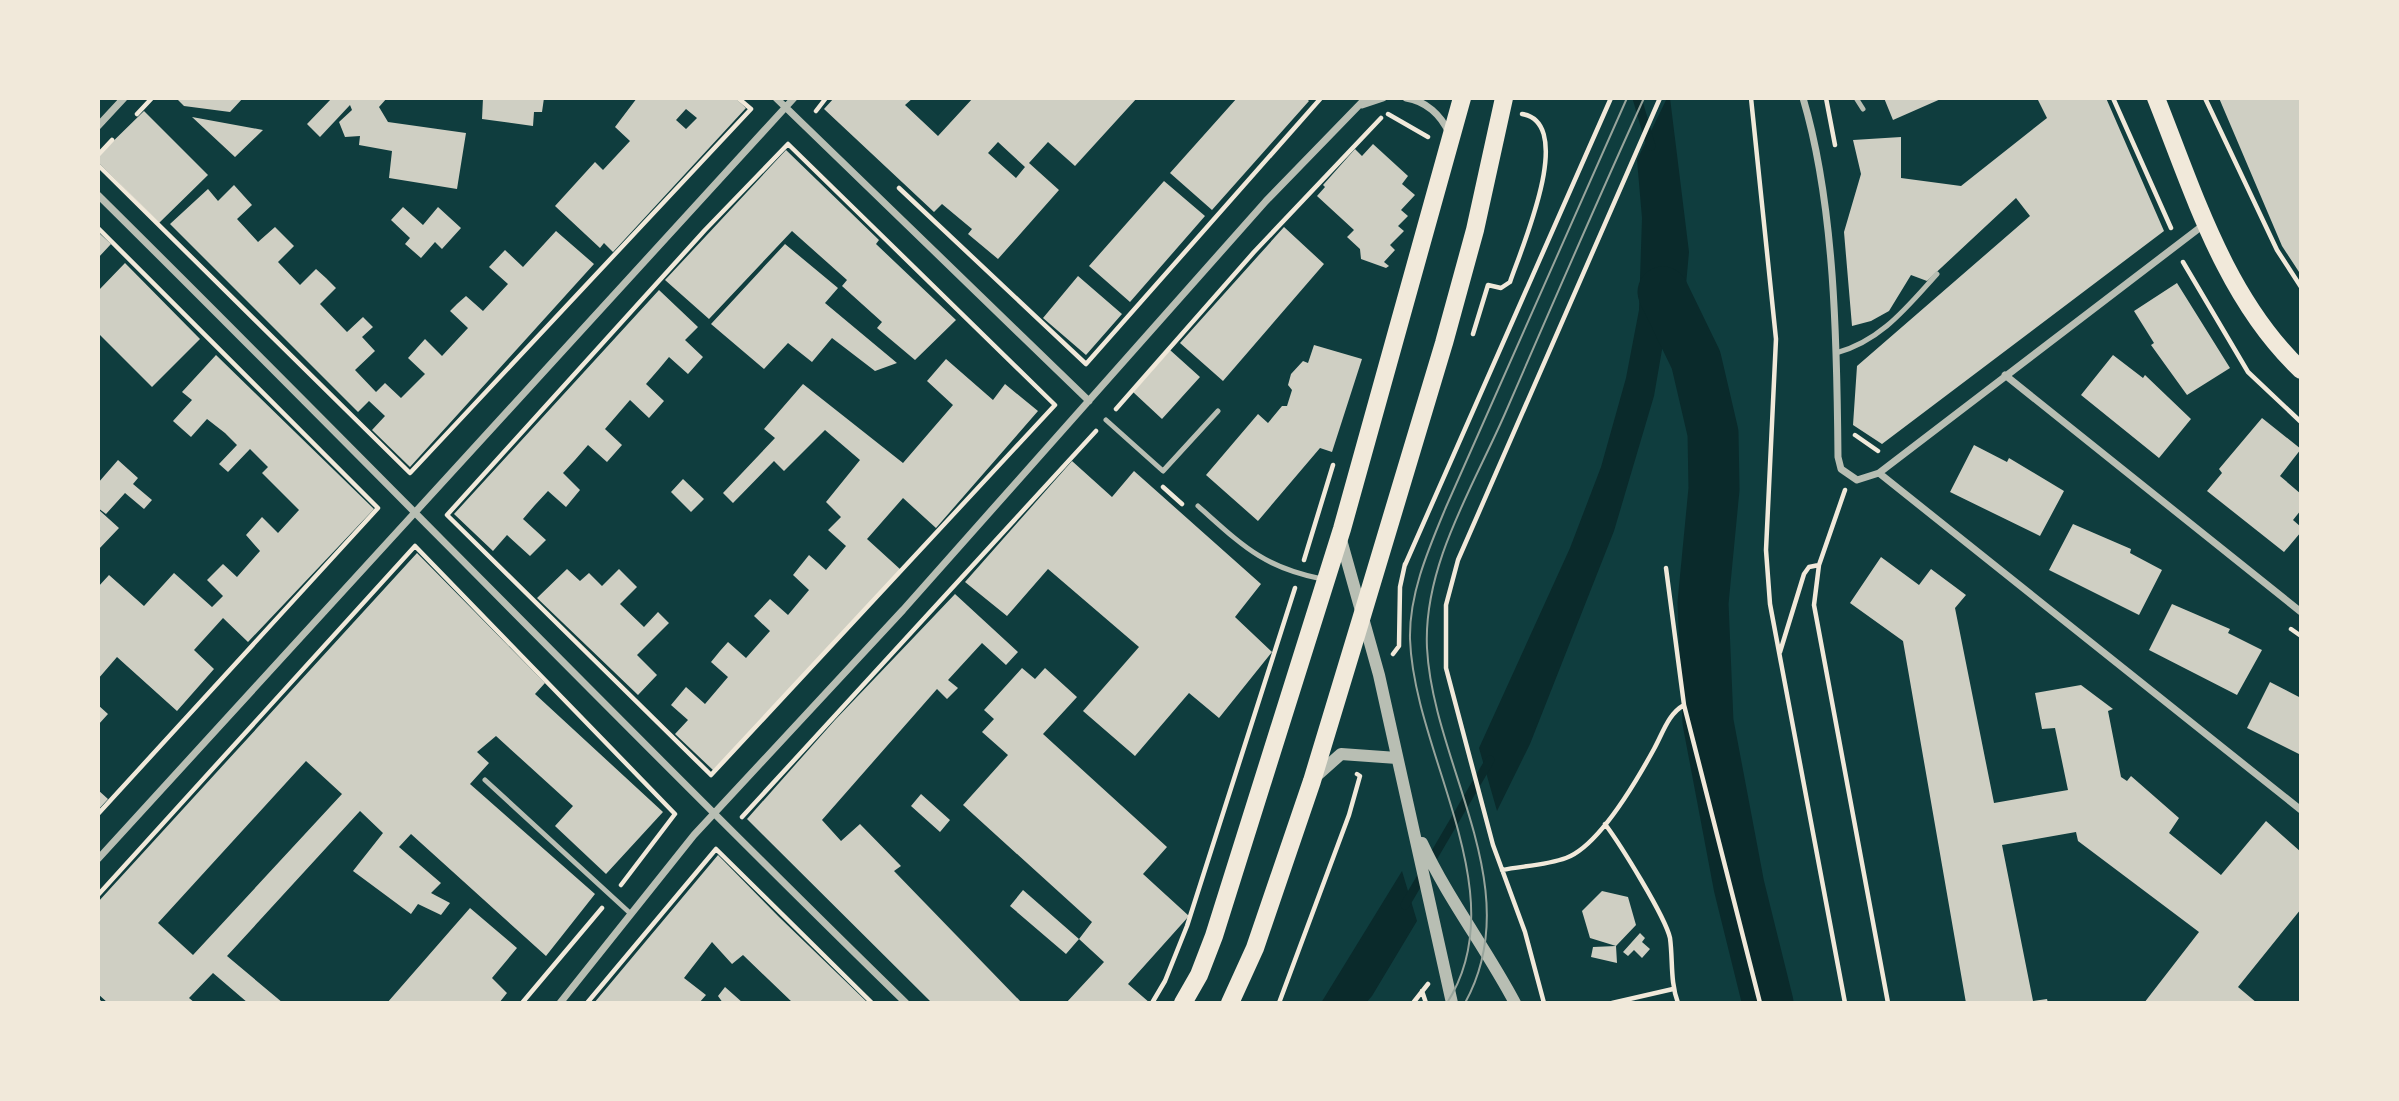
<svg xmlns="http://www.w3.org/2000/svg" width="2399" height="1101" font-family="'Source Sans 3',sans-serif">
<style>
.water{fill:#0a2a2b}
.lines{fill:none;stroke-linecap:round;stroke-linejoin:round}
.stream{stroke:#0a2a2b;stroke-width:9}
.river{stroke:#0a2a2b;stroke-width:51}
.building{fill:#cfcfc3;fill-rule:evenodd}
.path{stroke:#f1e9da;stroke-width:4.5}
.service{stroke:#b8beb3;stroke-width:5}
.minor{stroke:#b8beb3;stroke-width:7}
.tertiary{stroke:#b8beb3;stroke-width:12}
.primary{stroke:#f1e9da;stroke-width:18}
.tram{stroke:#97a49c;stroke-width:2}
</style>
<rect width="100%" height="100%" fill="#0f3d3e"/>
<path class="water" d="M1667 98H1670L1689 252 1686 285 1663 344 1654 396 1614 531 1530 744 1497 811 1479 748 1570 548 1601 467 1626 378 1639 310 1642 218 1637 160Z
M1402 871 1417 921 1372 996 1366 1003H1321Z"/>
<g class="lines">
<path class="stream" d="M1637 98 1651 146
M1405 905 1490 760"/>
<path class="river" d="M1663 292 1696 360 1713 433 1714 489 1703 603 1708 722 1739 886 1768 1003"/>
</g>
<path class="building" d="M176 98H243L230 112 184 106Z
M332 98H387L379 107 388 122 466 133 457 189 389 178 392 151 359 145 360 136 345 137 339 122 352 110 350 105 320 137 307 124Z
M483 98H544L542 112H534L533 126 482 119Z
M637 98H735L746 108 613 252 604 243 600 248 555 206 595 162 603 170 630 141 615 127ZM686 109 697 118 686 129 676 120Z
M834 98H913L905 105 938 136 973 98H1137L1075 166 1048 142 1029 163 1059 190 998 259 968 234 972 229 942 204 934 212 824 109ZM998 142 1025 167 1016 178 988 153Z
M1237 98H1306L1309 101 1212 210 1170 173Z
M1884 98H1943L1893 120Z
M2037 98H2106L2164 231 1882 444 1853 425 1857 366 2030 216 2016 198 1927 281 1911 275 1889 311 1871 321 1852 326 1844 232 1861 174 1853 140 1901 137V178L1961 186 2047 118Z
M2219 98H2301V275L2282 246Z
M144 111 208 175 159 223 98 162V156Z
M192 117 263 130 235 157Z
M1373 144 1408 176 1402 184 1415 195 1401 210 1408 216 1398 226 1404 231 1390 245 1395 250 1384 262 1389 266 1386 268 1361 259 1360 249 1347 237 1354 230 1317 196 1325 187 1323 185 1355 149 1362 156Z
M786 150 879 240 876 244 956 320 915 360 877 328 882 322 842 286 847 280 792 231 709 319 665 280Z
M1164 181 1205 216 1130 302 1089 266Z
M234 185 252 205 237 219 258 242 275 227 294 246 278 262 300 285 316 269 326 278 336 288 320 304 347 332 363 317 373 327 362 337 375 351 355 370 376 392 385 383 401 398 425 374 408 358 425 339 442 356 468 328 450 311 457 304 466 296 483 311 508 284 489 267 505 250 523 267 556 231 594 264 410 467 372 430 385 416 369 401 358 412 170 224 208 189 218 201Z
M403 207 423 225 438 207 461 228 442 249 435 242 421 258 405 244 410 238 391 220Z
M1284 227 1324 264 1223 381 1180 343Z
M98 232 111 244 98 258Z
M785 244 838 288 825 303 897 363 875 371 832 338 812 362 788 343 764 369 711 324Z
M125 263 200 339 152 387 98 333V291Z
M1078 276 1122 314 1086 355 1043 318Z
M2177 283 2230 368 2187 395 2151 345 2154 343 2134 311Z
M659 290 698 327 685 340 703 357 688 374 669 357 659 369 646 384 664 401 649 418 630 400 605 429 622 445 607 462 588 445 575 460 563 473 580 490 566 507 548 491 535 505 523 519 546 540 530 556 507 535 493 551 454 514Z
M1314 345 1362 359 1332 452 1320 448 1258 521 1206 475 1258 414 1268 423 1282 406H1287L1292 390 1288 385 1291 374 1303 361 1308 363Z
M1170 350 1200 377 1162 419 1133 392Z
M216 355 374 509 248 642 223 618 194 650 214 669 177 711 117 657 98 679V587L109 575 144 606 174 573 212 607 223 596 207 580 223 564 237 577 260 551 246 535 262 517 278 533 299 510 262 473 268 467 250 449 228 472 219 464 237 445 225 433 207 419 191 437 173 421 192 400 182 392Z
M2113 355 2143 378 2145 375 2191 419 2159 458 2081 395Z
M946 359 993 400 1005 384 1038 411 936 528 903 498 867 539 901 570 714 771 675 734 688 720 671 705 686 687 705 704 728 677 711 662 720 651 728 642 746 658 770 631 754 616 770 599 788 615 809 590 793 575 809 555 826 570 846 546 828 530 841 517 826 502 860 460 825 430 784 471 774 461 733 503 723 493 775 438 764 429 803 384 903 463 953 405 927 381Z
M2262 418 2301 449 2280 476 2301 494V510L2293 520 2301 527V532L2284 552 2207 491 2222 473 2219 469Z
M1974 445 2007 462 2009 458 2064 491 2040 536 1950 492Z
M118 460 138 478 133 484 152 500 144 509 125 493 106 514 98 508V483Z
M1072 461 1112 497 1134 471 1261 584 1235 617 1272 652 1219 718 1189 693 1135 756 1083 711 1139 647 1048 569 1007 616 965 582Z
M683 479 704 499 691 512 671 492Z
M99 510 119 528 98 550V512Z
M2073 524 2131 549 2130 553 2162 570 2139 615 2049 570Z
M417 553 545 683 535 694 663 812 606 874 555 826 573 806 496 736 477 752 489 763 470 784 595 894 546 956 411 834 399 847 441 883 431 893 450 903 441 915 418 904 411 914 353 871 383 833 360 811 227 956 283 1003H248L213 973 189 998 195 1003H108L98 994V902ZM306 761 342 794 193 955 158 923Z
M1881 557 1919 585 1931 569 1966 595 1955 608 1994 803 2068 790 2055 728 2042 729 2035 693 2081 685 2113 709 2108 711 2121 777 2127 781 2131 776 2179 818 2169 833 2221 875 2266 821 2301 852V909L2238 987 2257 1003H2144L2199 932 2078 841 2076 832 2002 845 2033 1001 2047 999 2048 1003H1966L1903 641 1850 603Z
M567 569 580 581 589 573 602 586 619 569 637 587 620 604 644 627 658 612 669 623 637 655 657 675 638 695 537 598Z
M955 594 1018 652 1006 665 982 643 948 680 958 688 947 699 937 689 822 820 841 841 860 824 901 866 894 871 1022 1003H932L747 819 835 720Z
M2172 604 2230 629 2228 633 2262 650 2237 695 2149 650Z
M1022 668 1035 679 1045 668 1077 697 1043 734 1167 847 1143 874 1189 916 1128 984 1150 1003H1066L1104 962 1079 939 1092 922 963 805 1008 755 982 732 994 719 984 710Z
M2270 682 2301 698V755L2247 728Z
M98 705 108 714 98 725Z
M98 790 108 799 98 810Z
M921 794 950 820 940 832 911 806Z
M718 855 779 917 868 1003H793L743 955 732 964 712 942 684 978 706 995 699 1003H594Z
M1023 890 1079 939 1066 954 1010 906Z
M1602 891 1628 897 1636 925 1616 946 1590 938 1582 911Z
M470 908 517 948 492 978 507 993 499 1003H387Z
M1640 933 1645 938 1642 942 1650 949 1642 958 1634 950 1628 956 1623 952Z
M1616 946 1617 963 1591 957 1593 947Z
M725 987 743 1003H723L718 996Z"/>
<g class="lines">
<path class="path" d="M1751 98 1776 339 1766 550 1770 604 1845 1003
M1826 98 1835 145
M2113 98 2171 228
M2205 98 2277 250 2301 287
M816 111 826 98
M137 114 152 98
M1388 114 1428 137
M788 144 1055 405 711 775 447 515 705 230Z
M98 155 112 140
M98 165 410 473 751 109 738 98
M899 188 1086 364 1321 98
M98 228 378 508 98 814
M2183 262 2248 372 2301 422
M1473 334 1488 285 1501 288 1510 282C1521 249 1577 123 1522 114
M1116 409 1254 252 1381 118
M1855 435 1878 451
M1163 487 1182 504
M1845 490 1819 565 1814 605 1888 1003
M1304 560 1333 465
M1405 565 1611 98
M1666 568 1684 705 1760 1003
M2291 629 2301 636
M1780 652 1804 574 1809 567 1819 565
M1393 654 1399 646 1400 587 1405 564
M742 817 1096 431
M1605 824C1620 844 1665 916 1670 938 1673 960 1670 982 1678 1003
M1502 870C1523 866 1547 865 1566 858 1599 846 1637 780 1654 749 1663 733 1668 714 1684 705
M98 895 415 546 675 814 621 885
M1422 991 1426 1003
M98 1001 100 1003
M522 1003 602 908
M587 1003 716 849 872 1003
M1152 1003 1165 981 1187 926 1295 588
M1279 1003 1349 815 1360 776 1357 774
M1413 1003 1428 984
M1544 1003 1525 932 1493 845 1446 668V605L1458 560 1660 98
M1612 1003 1673 989"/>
<path class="service" d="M1856 98 1863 109
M1836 353C1881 341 1907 307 1937 274
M1106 420 1163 471 1218 411
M1198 506C1242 545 1262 567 1322 579
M485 780 631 914"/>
<path class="minor" d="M776 98 1089 401
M1406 98C1426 101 1441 115 1449 133
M1803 98C1835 205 1837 345 1838 457L1841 469 1857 480 1879 473 2206 223
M1362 105 1383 98
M98 126 124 98
M98 195C369 463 633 737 906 1003
M2005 375 2301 612
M1879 473 2301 810
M98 859 794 98
M560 1003 694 835 903 610 1266 201 1366 98"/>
<path class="tertiary" d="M1340 536 1379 675 1452 1003
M1314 778 1341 754 1397 758
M1422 843C1448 899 1486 948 1515 1003"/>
<path class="primary" d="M2156 98C2194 193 2225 298 2301 370
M1183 1003 1199 975 1214 936 1342 529 1462 98
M1230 1003 1255 948 1312 781 1362 616 1444 343 1475 230 1504 98"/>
<path class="tram" d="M1447 1003C1517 894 1414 755 1410 639 1409 593 1429 548 1446 507L1627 98
M1465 1003C1529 888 1433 765 1427 648 1423 564 1475 484 1507 409 1552 305 1597 201 1644 98"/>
</g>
<rect width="2399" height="1101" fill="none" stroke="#f1e9da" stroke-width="200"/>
</svg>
